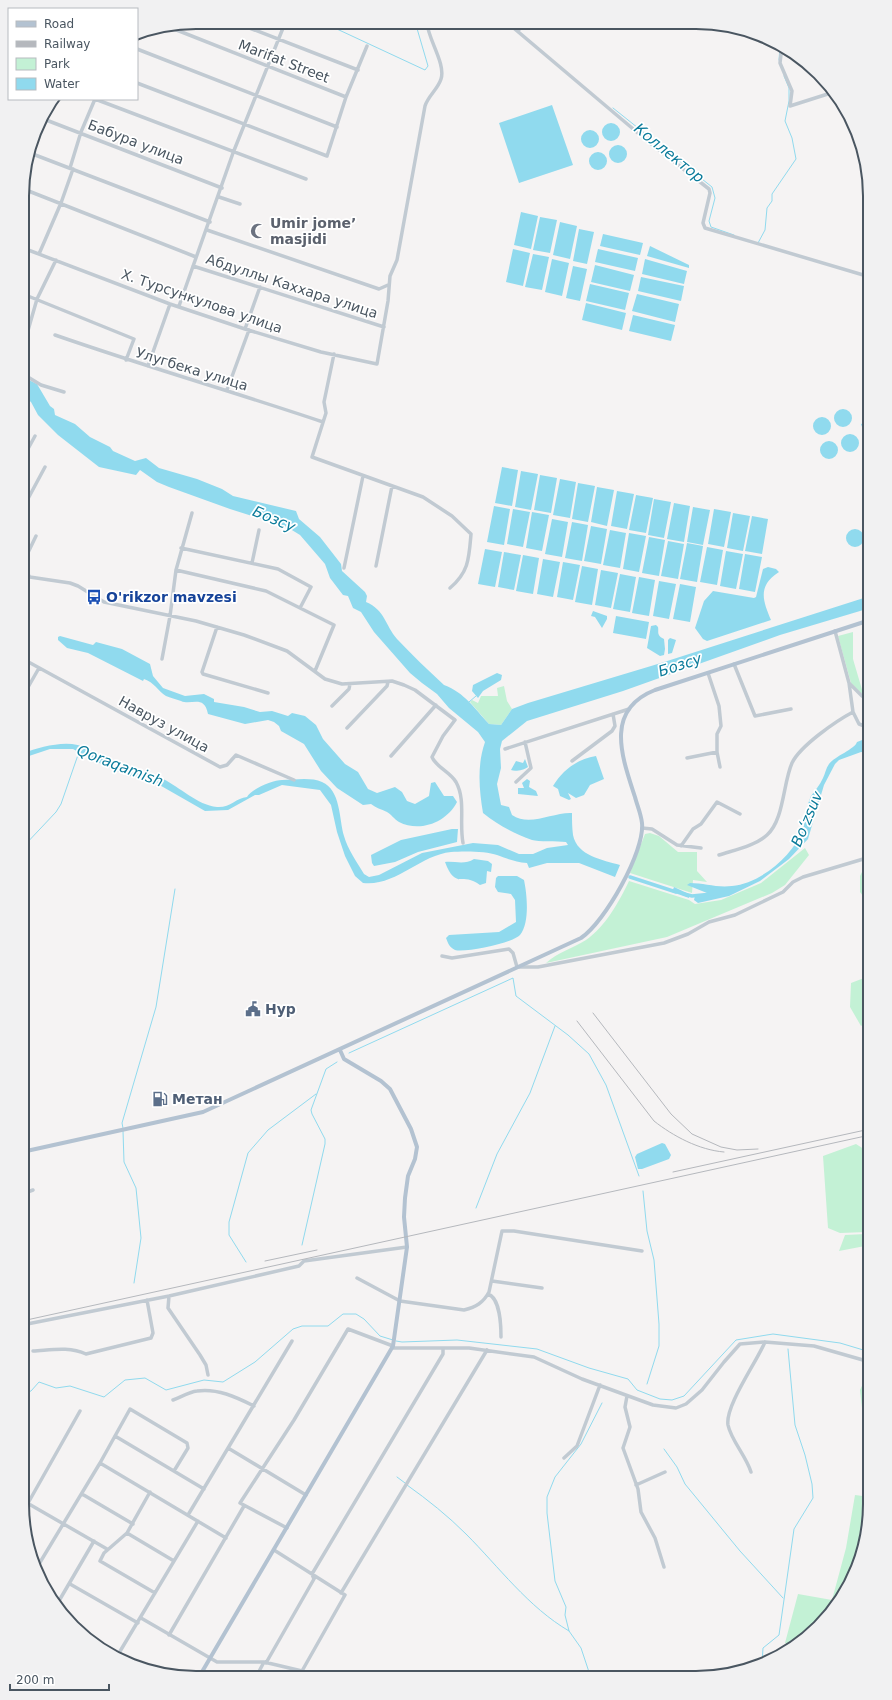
<svg xmlns="http://www.w3.org/2000/svg" width="892" height="1700" font-family="'DejaVu Sans',sans-serif">
<style>
.green{fill:#c3f1d5}
.water{fill:#90daee}
.lines{fill:none;stroke-linecap:round;stroke-linejoin:round}
.stream{stroke:#90daee;stroke-width:1}
.canal{stroke:#90daee;stroke-width:3.5}
.minor{stroke:#c1cad2;stroke-width:3.5}
.major{stroke:#b3c2d1;stroke-width:4}
.rail{stroke:#b5b8bd;stroke-width:1}
.labels{text-anchor:middle;stroke-width:3.5;stroke-linejoin:round;paint-order:stroke}
.street-label{font-size:14px;fill:#4a5661;stroke:#fff}
.worship-label{font-size:14px;font-weight:bold;fill:#5b616d;stroke:#fff;text-anchor:start}
.transit-label{font-size:14px;font-weight:bold;fill:#164399;stroke:#fff;text-anchor:start}
.service-label{font-size:14px;font-weight:bold;fill:#4e5e75;stroke:#fff;text-anchor:start}
.water-label{font-size:15px;font-style:italic;fill:#0c7c9b;stroke:#fff}
.rim{fill:none;stroke:#4a5661;stroke-width:2}
</style>
<rect width="100%" height="100%" fill="#f5f3f3"/>
<path class="green" d="M853 632V659L863 693H861L851 683 838 636Z
M504 686 507 701 512 709 501 725 489 724 470 702 472 700 478 703 481 696H498L497 688Z
M650 833 659 836 678 852H697V871L707 882 693 880 692 893 630 873 645 834Z
M805 848 809 855 785 885 772 893 667 937 546 963C558 952 572 949 586 940 605 927 619 902 629 881L689 900 695 904 721 900 761 883Z
M870 870V898L863 896 860 892V876L862 872Z
M870 970V1019L861 1026 850 1007 851 983 864 978Z
M856 1144 870 1153V1220L867 1232 840 1233 828 1228 823 1156Z
M866 1234 865 1246 839 1251 845 1235Z
M870 1369V1407L862 1408 860 1390Z
M855 1495 870 1497V1516L857 1570 834 1610 795 1647 785 1643 798 1594 832 1600 846 1548Z"/>
<path class="water" d="M552 105 573 165 519 183 499 123Z
M602 132a9 9 0 1 1 18 0a9 9 0 1 1-18 0Z
M581 139a9 9 0 1 1 18 0a9 9 0 1 1-18 0Z
M609 154a9 9 0 1 1 18 0a9 9 0 1 1-18 0Z
M589 161a9 9 0 1 1 18 0a9 9 0 1 1-18 0Z
M521 212 538 216 531 249 514 245Z
M540 217 557 220 550 253 533 250Z
M560 222 577 226 570 259 553 255Z
M579 229 594 232 587 264 573 261Z
M603 234 643 243 640 255 600 246Z
M650 246 689 265V268L647 256Z
M513 249 530 253 523 286 506 282Z
M598 249 638 258 635 271 595 262Z
M533 254 549 257 542 290 525 287Z
M552 259 569 263 562 296 545 292Z
M645 259 687 271 684 284 642 274Z
M595 265 634 275 630 291 591 282Z
M573 266 587 269 580 301 566 298Z
M641 277 684 286 681 301 638 291Z
M590 284 629 293 625 310 586 301Z
M637 294 679 304 675 322 632 311Z
M586 303 626 313 622 330 582 320Z
M633 315 675 325 671 341 629 331Z
M23 377 37 384 50 406 54 409 55 415 75 424 90 437 110 447 113 451 135 461 146 458 159 468 197 479 222 489 233 496 296 511 299 519 320 537 341 564 342 571 365 592 367 596 366 602C385 610 385 625 397 639 412 655 428 670 444 685 465 693 474 708 489 724L501 725 512 709 528 703 661 663 870 596V608L780 635 623 691 527 721 502 741 500 749 501 768 497 784 501 805 509 807 512 815C530 827 553 812 572 813 572 820 572 828 573 835 577 856 603 860 620 865L615 877 579 863H547L529 868 527 863C515 862 508 859 497 855 487 851 463 851 451 852 420 855 395 887 363 883L355 876 345 856 337 832 331 805 320 790 282 785 259 795H255L228 810 205 811 149 779 129 776 107 767 73 749H50L23 758V753C42 747 69 738 88 749 100 756 111 767 124 771 137 774 151 773 163 779 180 787 197 805 217 807 230 808 236 798 247 797 251 789 273 780 282 780 294 780 311 777 322 782 341 790 339 819 344 836 348 850 357 862 364 874L369 877 379 875 422 853 473 843 498 845 519 854H533L547 848 568 845 566 842C557 841 538 842 532 840 515 834 498 825 483 813 479 789 477 765 485 742L478 732 449 708 437 694 422 683 410 673 374 632 361 612 353 608 348 596 343 595 330 578 325 564 300 535 287 527 230 509 169 487 157 482 140 470 136 475 99 467 58 435 38 415 31 402 23 396Z
M834 418a9 9 0 1 1 18 0a9 9 0 1 1-18 0Z
M813 426a9 9 0 1 1 18 0a9 9 0 1 1-18 0Z
M870 421V450L861 424Z
M841 443a9 9 0 1 1 18 0a9 9 0 1 1-18 0Z
M820 450a9 9 0 1 1 18 0a9 9 0 1 1-18 0Z
M502 467 518 470 512 506 495 503Z
M521 471 538 474 531 510 515 507Z
M540 475 557 478 551 513 534 510Z
M560 479 576 482 570 518 553 515Z
M578 483 595 486 588 522 572 519Z
M597 487 614 490 607 526 591 522Z
M617 491 634 494 627 529 611 526Z
M636 495 653 498 646 533 629 530Z
M654 499 671 502 664 538 648 535Z
M674 503 690 506 684 542 667 539Z
M494 506 510 509 504 545 487 542Z
M693 507 710 510 703 545 687 542Z
M513 509 530 512 523 547 507 544Z
M714 509 731 512 724 547 708 544Z
M532 512 549 515 542 551 526 548Z
M733 513 750 516 743 551 727 548Z
M752 516 768 519 762 554 745 551Z
M552 519 568 522 562 557 545 554Z
M572 522 588 525 582 561 565 558Z
M591 526 607 529 601 564 584 561Z
M846 538a9 9 0 1 1 18 0a9 9 0 1 1-18 0Z
M610 530 626 533 620 568 603 565Z
M629 533 646 536 639 572 623 569Z
M649 537 665 540 659 576 642 573Z
M668 541 684 544 678 579 661 576Z
M687 543 703 546 697 582 680 579Z
M707 547 723 550 717 585 700 582Z
M485 549 502 552 495 587 478 584Z
M726 551 743 554 736 589 720 586Z
M504 552 521 555 514 590 498 587Z
M745 554 762 557 755 592 739 589Z
M523 555 539 558 533 594 516 591Z
M543 559 560 562 553 597 537 594Z
M563 562 580 565 573 600 557 597Z
M582 566 598 569 592 605 575 602Z
M768 567 776 569 779 572C757 586 763 601 771 620L707 641 703 639 695 628 704 601 713 591 754 598 756 597 763 569Z
M601 570 618 573 611 608 595 605Z
M620 574 636 577 630 612 613 609Z
M639 577 655 580 649 616 632 613Z
M659 581 676 584 669 619 653 616Z
M680 584 696 587 690 622 673 619Z
M593 611 607 616V619L602 628 595 617 591 616Z
M616 616 649 622 646 639 613 633Z
M656 625 658 627C659 632 656 635 664 639L665 649 664 655 660 656 647 648 651 626Z
M60 636 93 645 96 642 122 649 150 664 153 676 163 688 185 696 204 694 214 699V702L244 707 260 712 272 711 288 716 292 713 305 716 316 725 323 739 345 764 358 772 368 789 377 793 395 787 402 792 407 801 415 804 429 796 431 783 435 782 444 796H453L457 802C447 822 420 833 399 822 394 819 391 814 387 812 381 809 376 808 371 804L363 805 337 788 321 771 304 744 281 731 279 726 274 722 268 720 245 724 208 714C204 694 191 706 181 701 176 699 170 698 166 696 158 691 154 682 144 679L143 681 88 653 67 648 58 640V637Z
M670 638 676 640 672 653 668 654V640Z
M497 673 502 675 501 680 483 691 478 698 472 691 473 685Z
M870 737V753L861 752 839 760 835 764 824 785 808 839 789 859 760 881 729 896 698 903 694 900 695 896H707V893L687 885 690 883C704 883 717 888 732 886 761 883 793 856 803 829 806 819 806 806 811 796 815 790 820 785 823 778 825 774 826 768 829 764 835 756 855 749 857 742Z
M596 756 604 779 590 785 584 795 576 798 568 793 571 799 569 800 560 796 558 789 553 786C563 770 577 759 596 756Z
M525 759 528 767C524 770 515 772 511 770L516 761 523 763Z
M527 779 530 781 529 787 536 791 538 796 518 794V788H524L522 783Z
M452 829H458L457 842 418 852 395 862 374 866 372 863 371 855 401 840Z
M474 859 488 861 492 864 491 872 487 871 486 883 480 885C462 871 456 891 445 862 455 861 465 865 474 859Z
M498 876H517L524 880C527 894 530 923 520 935 513 943 465 953 455 950 449 947 448 943 446 938L449 935 499 932 516 922 515 900 511 894 498 892 495 887 496 878Z
M674 887 689 894V898L672 892Z
M662 1143 665 1144 671 1155 669 1159 642 1169H638L635 1157 637 1154Z"/>
<g class="lines">
<path class="stream" d="M324 23 425 70 428 66 416 25
M779 60 780 47
M613 108 712 187 715 198 709 221 711 227 734 235
M758 243 765 230 767 208 772 201V194L796 159 792 138 785 121 789 101V88L784 76
M469 702 476 696
M23 847 56 812 61 804 79 752
M349 1053 513 978 516 996 568 1035 589 1054 606 1085 639 1176
M123 1128 122 1123 156 1007 175 889
M123 1131 124 1162 136 1188 141 1238 134 1283
M643 1191 647 1231 654 1260 659 1324V1346L647 1384
M476 1208 497 1154 530 1093 555 1026
M302 1245 325 1144V1139L312 1114 311 1110 326 1069 337 1062
M246 1262 229 1235V1222L248 1153 268 1130 316 1094
M396 1341 402 1342 457 1340 537 1349 589 1368 628 1379 637 1390 660 1399 672 1400 684 1396 736 1340 773 1334 840 1343 870 1352
M22 1394 31 1391 39 1382 56 1388 70 1386 104 1397 125 1380 145 1378 166 1390 204 1380 223 1382 255 1362 293 1329 302 1326H328L343 1314H356L364 1319 380 1336 393 1340
M664 1449 677 1467 685 1484 740 1551 783 1598
M397 1477 405 1483
M407 1485C428 1500 448 1516 466 1534 499 1567 528 1607 569 1631
M762 1664 763 1648 779 1635 794 1529 813 1498 812 1484 805 1455 795 1425 788 1349
M591 1678 581 1648 569 1631 565 1615 566 1607 555 1581 547 1513V1497L555 1477 581 1444 602 1403"/>
<path class="canal" d="M630 877 676 892
M684 894 692 896 712 894"/>
<path class="minor" d="M234 22 358 70
M416 23 427 28
M509 24 645 139 709 189 710 193 703 223 705 228 870 277
M626 25H627
M169 27 346 97
M518 31 523 24
M782 46 780 63 792 91 790 106 834 92
M137 49 337 127
M137 83 327 156 346 97 367 46
M95 99 306 179
M41 118 222 188
M30 153 210 222
M70 168 81 132 95 99
M26 190 196 257
M219 197 240 204
M207 230 379 289 388 285
M23 248 170 304 245 329 321 352 377 364 388 301 390 276 397 260 425 106C428 96 438 89 441 79 446 64 428 39 427 23
M39 254 61 203 73 169
M193 266 384 327
M23 294 134 339 126 360
M179 306 233 153 285 23
M245 329 260 287
M55 335C144 366 234 392 323 422
M23 348 37 299 56 260
M334 354 324 402 326 413 312 457 423 497 452 516 471 534C469 558 469 572 450 588
M148 366 170 304
M23 374 41 385 64 392
M227 390 249 330
M23 458 35 436
M23 508 45 467
M181 548 278 569 311 587 300 608
M23 563 36 536
M252 563 259 530
M376 566 392 486
M344 568 363 476
M176 570 266 591 334 625 315 671
M23 576 70 583 78 586 104 602 196 621 244 635 287 651 325 679 342 684 392 681 404 685 415 690 455 720 443 736 432 757C436 767 450 772 456 782 466 800 459 822 463 843
M23 593 29 576
M217 627 202 672 203 674 268 693
M835 631 849 683 853 712 859 724 870 728
M23 659 220 767 227 765 236 755 294 780
M162 659 170 616 176 570 192 513
M734 664 755 716 791 709
M708 673 719 706 721 726 717 734V752L720 767
M849 683 862 696 870 695
M23 696 39 668
M332 706 349 689 350 684
M347 728 387 686 388 682
M505 749 629 709
M391 756 436 705
M687 758 717 752
M572 761 612 731 615 726 613 714
M516 782 531 768 525 742
M642 828 652 829 677 845 701 848
M681 846 693 829 701 824 717 802 740 814
M719 855C734 850 755 846 767 835 784 820 783 783 792 763 800 746 836 721 853 712
M442 956 452 958 509 949 513 953 517 967H538L664 943 688 934 709 922 735 915 783 892 793 882 803 877 870 857
M22 1194 33 1190
M357 1278 400 1301 464 1310C476 1307 483 1303 489 1292L502 1231H514L642 1251
M492 1281 542 1288
M488 1294C500 1298 501 1326 501 1337
M169 1296 168 1308 200 1355 206 1365 208 1375
M22 1325 169 1296 299 1266 304 1261 407 1247
M392 1348H469L534 1357 582 1379 653 1405 676 1408 686 1404 702 1390 724 1362 740 1344 765 1342 814 1346 870 1362
M33 1351C51 1350 69 1346 86 1354L151 1338 153 1333 147 1300
M627 1396 625 1407 630 1427 623 1448 638 1489 641 1512 655 1538 664 1567
M173 1400C181 1397 189 1392 197 1391 217 1388 236 1397 254 1406
M115 1436 204 1489
M228 1448 306 1495
M564 1458 577 1446 600 1385
M100 1463 226 1538
M751 1472C746 1456 731 1440 728 1425 725 1406 756 1363 765 1342
M636 1485 665 1472
M150 1492 127 1533 104 1553 100 1561 155 1593
M82 1494 133 1524
M22 1500 107 1549
M23 1512 80 1411
M188 1515 292 1341
M287 1528 240 1503 294 1420 348 1329 393 1346
M127 1533 174 1561
M36 1569 100 1463 130 1409 187 1443 188 1448 174 1471
M70 1584 138 1623
M341 1593 487 1350
M56 1606 94 1541
M141 1618 217 1662H264L302 1671 345 1595 274 1550
M169 1635 244 1506
M116 1658 198 1521
M266 1663 314 1579 312 1574 443 1354V1348
M256 1677 264 1662"/>
<path class="major" d="M22 1152 203 1112 581 938C605 922 645 851 642 823 641 814 637 805 635 797 622 757 604 710 655 690L870 620
M199 1677 393 1346 407 1247 404 1217 405 1198 408 1176 415 1159 417 1147 411 1129 390 1089 381 1081 344 1059 340 1050"/>
<path class="rail" d="M593 1013 671 1114 692 1134 721 1147 737 1150 758 1149
M577 1021 654 1121C673 1136 699 1150 724 1152
M673 1172 870 1129
M265 1261 317 1250
M22 1321 870 1135"/>
</g>
<defs>
<g id="mosque-bare" transform="scale(1.2)"><path d="M3.5-4.9A6 6 0 1 0 3.5 4.9A5 5 0 1 1 3.5-4.9Z" fill="#6b7280" stroke="#fff" stroke-width="2.5" paint-order="stroke"/></g>
<g id="bus-bare" transform="scale(1.2)"><path d="M-5-6H5V4H4V6H2V4H-2V6H-4V4H-5ZM-3.5-4V0h7V-4ZM-3.5 1.2v1.5H-2V1.2ZM2 1.2v1.5H3.5V1.2Z" fill="#1a4fb4" stroke="#fff" stroke-width="2.5" paint-order="stroke"/></g>
<g id="civic-bare" transform="scale(1.2)"><path d="M-.6-6.5H3V-4.5H.6V-3L4-1V1h2V6H-6V1h2V-1L-.6-3ZM-1.2 2.5V6h2.4V2.5Z" fill="#5c6f8a" stroke="#fff" stroke-width="2.5" paint-order="stroke"/></g>
<g id="fuel-bare" transform="scale(1.2)"><path d="M-5.5-6h7V0h2V4h1.3V-2.5L3-4.5l.8-.8L6-3V5H2.5V1h-1V6h-7ZM-4.2-4.7v3.2H.2V-4.7Z" fill="#5c6f8a" stroke="#fff" stroke-width="2.5" paint-order="stroke"/></g>
</defs>
<g fill-rule="evenodd">
<use href="#mosque-bare" x="258" y="231"/>
<use href="#bus-bare" x="94" y="597"/>
<use href="#civic-bare" x="253" y="1009"/>
<use href="#fuel-bare" x="160" y="1099"/>
</g>
<g class="labels">
<g class="street-label">
<text transform="translate(284 61) rotate(21)" y="5">Marifat Street</text>
<text transform="translate(136 142) rotate(21)" y="5">Бабура улица</text>
<text transform="translate(292 286) rotate(18)" y="5">Абдуллы Каххара улица</text>
<text transform="translate(202 301) rotate(19)" y="5">Х. Турсункулова улица</text>
<text transform="translate(192 369) rotate(17)" y="5">Улугбека улица</text>
<text transform="translate(164 724) rotate(29)" y="5">Навруз улица</text>
</g>
<g class="worship-label">
<text x="270" y="228">Umir jome’<tspan x="270" dy="16">masjidi</tspan></text>
</g>
<g class="transit-label">
<text x="106" y="602">O'rikzor mavzesi</text>
</g>
<g class="service-label">
<text x="265" y="1014">Нур</text>
<text x="172" y="1104">Метан</text>
</g>
<g class="water-label">
<text transform="translate(669 153) rotate(39)" y="5">Коллектор</text>
<text transform="translate(274 519) rotate(23)" y="5">Бозсу</text>
<text transform="translate(680 665) rotate(-18)" y="5">Бозсу</text>
<text transform="translate(120 766) rotate(21)" y="5">Qoraqamish</text>
<text transform="translate(807 819) rotate(-67)" y="5">Boʻzsuv</text>
</g>
</g>
<path d="M0 0H892V1700H0ZM196 29H696A167 167 0 0 1 863 196V1504A167 167 0 0 1 696 1671H196A167 167 0 0 1 29 1504V196A167 167 0 0 1 196 29Z" fill="#f1f1f2" fill-rule="evenodd"/>
<path class="rim" d="M196 29H696A167 167 0 0 1 863 196V1504A167 167 0 0 1 696 1671H196A167 167 0 0 1 29 1504V196A167 167 0 0 1 196 29Z"/>
<rect x="8" y="8" width="130" height="92" fill="#ffffff" stroke="#b7bbc0"/>
<rect x="16" y="21" width="20" height="6" fill="#b3c2d1" stroke="#b7bbc0"/>
<text x="44" y="28" font-size="12" fill="#4a5661">Road</text>
<rect x="16" y="41" width="20" height="6" fill="#b5b8bd" stroke="#b7bbc0"/>
<text x="44" y="48" font-size="12" fill="#4a5661">Railway</text>
<rect x="16" y="58" width="20" height="12" fill="#c3f1d5" stroke="#b7bbc0"/>
<text x="44" y="68" font-size="12" fill="#4a5661">Park</text>
<rect x="16" y="78" width="20" height="12" fill="#90daee" stroke="#b7bbc0"/>
<text x="44" y="88" font-size="12" fill="#4a5661">Water</text>
<path d="M10 1684v6h99v-6" fill="none" stroke="#4a5661" stroke-width="2"/>
<text x="16" y="1684" font-size="12" fill="#4a5661" stroke="#ffffff" stroke-width="3" paint-order="stroke">200 m</text>
</svg>
